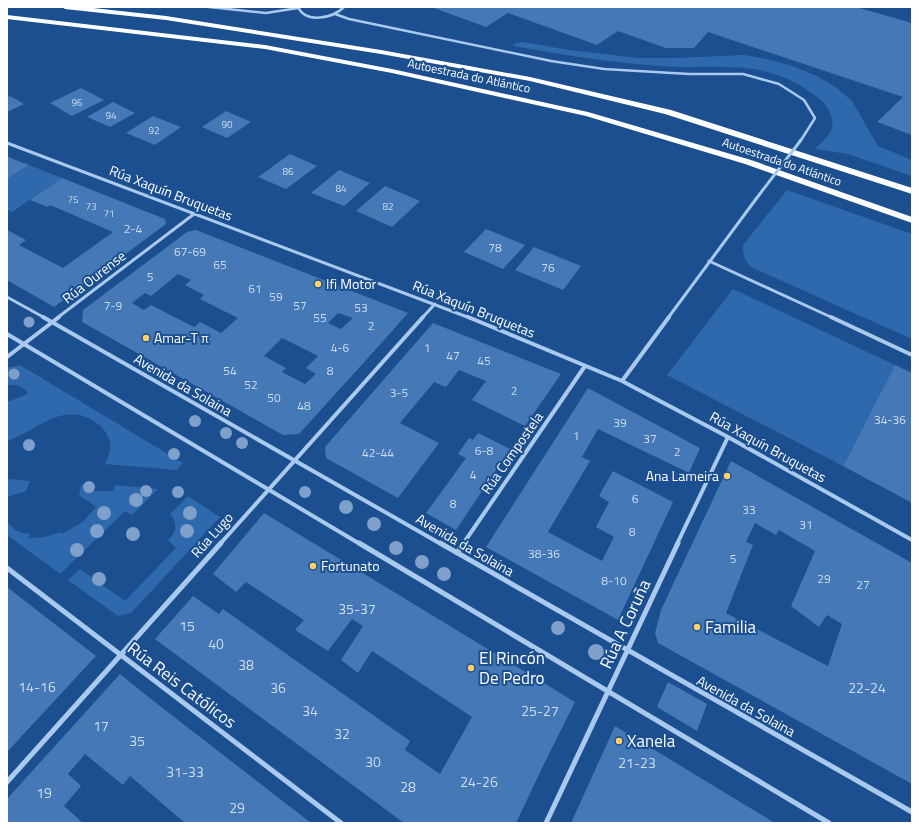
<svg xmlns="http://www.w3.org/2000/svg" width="919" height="830" font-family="'Titillium Web',sans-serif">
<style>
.green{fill:#2e69ad}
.building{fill:#4478b7;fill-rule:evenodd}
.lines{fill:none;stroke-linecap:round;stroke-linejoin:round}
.minor-far3{stroke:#a9c9ee;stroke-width:2.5}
.minor-far2{stroke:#a9c9ee;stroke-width:3}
.minor-far1{stroke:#a9c9ee;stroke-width:4}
.minor{stroke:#a9c9ee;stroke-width:5}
.motorway{fill:#fff;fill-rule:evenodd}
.minor-bridge-far1{stroke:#a9c9ee;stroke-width:2.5}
.minor-bridge{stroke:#a9c9ee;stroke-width:3}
.tree{fill:#7ea0ca}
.poi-dot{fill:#ffd166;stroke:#1b4f8f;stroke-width:1.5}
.labels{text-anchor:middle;stroke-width:4;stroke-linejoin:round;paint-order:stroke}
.far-number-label{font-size:10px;fill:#d0dded}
.far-street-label{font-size:12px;fill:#fff;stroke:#1b4f8f}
.number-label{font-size:12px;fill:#d0dded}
.street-label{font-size:14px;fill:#fff;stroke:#1b4f8f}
.poi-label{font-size:14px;fill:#fff;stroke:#1b4f8f;text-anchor:start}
.near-number-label{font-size:14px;fill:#d0dded}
.near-street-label{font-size:17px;fill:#fff;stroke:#1b4f8f}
.near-poi-label{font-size:17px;fill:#fff;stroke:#1b4f8f;text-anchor:start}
</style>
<rect width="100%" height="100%" fill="#1b4f8f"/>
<path class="green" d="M523 42 569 50 639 58H676L744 55 767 59 792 66 817 76 837 88 852 101 878 146 912 160V176L848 154 815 149C819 144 828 137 831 131 836 118 827 104 817 97 773 63 737 67 684 67 668 67 652 65 636 64 594 60 554 53 513 46L514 44Z
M29 165 62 178 12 212 7 210V179Z
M787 190 912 234V339L751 267C744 260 743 255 743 245Z
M733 289 895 365 843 466 667 375Z
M20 365 183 463 176 470 105 464C111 452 113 441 104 430 100 425 95 422 90 419 59 403 34 433 7 441V402L28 394C23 385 16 384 7 385V368Z
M7 479 30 481 26 491 7 497Z
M81 485H88L87 491H113L115 485 158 489 132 515 125 511 60 574 7 535V521C12 530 20 533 30 534L28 538 45 537 61 532 62 534 84 521 96 507 79 495Z
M188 496 220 517 131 613 118 616 68 580 80 569 125 601 176 548 168 540C177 531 178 524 170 514Z"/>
<path class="building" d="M431 7H856L912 23V135L877 122 903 97 708 32 694 48H666L618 31 597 45 508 13 486 27Z
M81 88 104 100 72 116 50 103Z
M10 96 24 104 7 112V97Z
M113 102 135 113 110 127 87 117Z
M226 111 251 122 227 138 202 127Z
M153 116 181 127 155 145 126 133Z
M290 154 317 166 286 189 258 177Z
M7 156 13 159 29 165 7 179Z
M339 170 370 183 344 206 311 193Z
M62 178 165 219 166 224 54 307 7 280V230L26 240 19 245 63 268 113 232 50 205 48 207 30 200Z
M385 186 420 201 392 227 356 211Z
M486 229 525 245 503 269 464 252Z
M196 230 408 313 377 348 299 434 283 435 82 322 83 310 187 232ZM178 274 191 280 185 285 204 295 200 299 238 318 221 333 200 322 194 327 151 305 144 310 132 303 145 293 151 296ZM338 313 353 318 341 329 328 323ZM282 338 318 356 306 368 316 374 305 384 282 372 286 368 264 356Z
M534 247 581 266 563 290 515 270Z
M433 323 561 374 525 426 472 400 486 381 459 370 446 387 434 382 400 423 439 443 398 498 326 458 325 447Z
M895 365 912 373V503L843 466Z
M588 388 700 448 689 473 598 429 582 457 590 461 548 532 602 561 614 537 596 527 609 502 599 496 613 471 673 502 618 620 486 547Z
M478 433 510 449 456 530 426 513 466 458 458 454 469 438 473 440Z
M731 461 912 563V784L658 643 655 633 661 610ZM755 523 776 535 779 530 815 551 791 606 819 627 827 615 842 624 828 666 726 613 753 545 746 542Z
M264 513 575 702 544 764 516 823H404L155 639 193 596 219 614 223 609 410 741 405 750 440 774 472 717 372 651 358 673 341 660 363 626 352 619 328 651 295 630 304 620 246 582 236 592 213 574Z
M7 587 96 656 7 752Z
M120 674 151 699 311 823H185L130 776 123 785 85 754 68 774 81 786 64 806 83 823H7V799Z
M668 682 707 704 697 731 657 707Z
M615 726 737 800 775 823H571Z"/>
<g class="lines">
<path class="minor-far3" d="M209 7 266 13 298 8
M298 7C306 24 333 18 344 7
M335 14 349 19 551 61 604 69 689 74H743L779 84 804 100 815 118 803 137"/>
<path class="minor-far2" d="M7 143 470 318
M709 261 833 318
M7 297 45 318
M57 318 194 214
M422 318 435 304
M668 318 756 199"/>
<path class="minor-far1" d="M43 317 441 544
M468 317 622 381 728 437 912 540
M831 317 912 355
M7 334 360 544
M7 357 59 317
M622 381 669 317
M220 544 423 317
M463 544 585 366
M677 544 728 437"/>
<path class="minor" d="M359 543 829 823
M440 543 912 812
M457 553 464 543
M7 568 341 823
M7 782 221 543
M546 823 678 543"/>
<path class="motorway" d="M62 7H84L166 16 381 50 530 77 671 110 912 188V194L665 114 530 81 381 54 166 20 65 9Z
M7 15 265 45 392 69 588 112 751 160 912 217V223L745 164 586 116 392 73 265 49 7 19Z"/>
<path class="minor-bridge-far1" d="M800 141 803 137"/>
<path class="minor-bridge" d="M756 199 801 140"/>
</g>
<g class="tree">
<circle cx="29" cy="322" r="5.5"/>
<circle cx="14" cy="374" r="5.5"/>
<circle cx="195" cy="421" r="6"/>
<circle cx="226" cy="433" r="6"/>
<circle cx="242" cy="443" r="6"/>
<circle cx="29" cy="445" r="6"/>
<circle cx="174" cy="454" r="6"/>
<circle cx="89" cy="487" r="6"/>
<circle cx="146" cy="491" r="6"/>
<circle cx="178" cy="492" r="6"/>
<circle cx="305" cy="492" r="6"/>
<circle cx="136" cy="500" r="7"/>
<circle cx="346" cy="507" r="7"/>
<circle cx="104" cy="513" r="7"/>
<circle cx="190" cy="513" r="7"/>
<circle cx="374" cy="524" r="7"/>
<circle cx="97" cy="531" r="7"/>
<circle cx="187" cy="531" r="7"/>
<circle cx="133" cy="534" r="7"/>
<circle cx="396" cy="548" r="7"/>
<circle cx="77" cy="550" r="7"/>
<circle cx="422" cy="562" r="7"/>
<circle cx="444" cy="574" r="7"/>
<circle cx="99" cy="579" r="7"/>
<circle cx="558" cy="628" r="7"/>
<circle cx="596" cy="652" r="8"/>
</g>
<g class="poi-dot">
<circle cx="318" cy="284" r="4"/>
<circle cx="146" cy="338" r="4"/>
<circle cx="727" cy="476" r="4"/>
<circle cx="313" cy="566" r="4"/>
<circle cx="697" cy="627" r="4"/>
<circle cx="471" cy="668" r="4"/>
<circle cx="619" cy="741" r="4"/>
</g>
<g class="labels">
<g class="far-number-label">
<text x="77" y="106">96</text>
<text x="111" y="119">94</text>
<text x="227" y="128">90</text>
<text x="154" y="134">92</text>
<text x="288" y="175">86</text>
<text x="341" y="192">84</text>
<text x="73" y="203">75</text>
<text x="91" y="210">73</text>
<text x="388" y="210">82</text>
<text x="109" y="217">71</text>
</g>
<g class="far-street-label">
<text transform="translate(469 76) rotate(12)" y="4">Autoestrada do Atlántico</text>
<text transform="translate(782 162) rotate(19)" y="4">Autoestrada do Atlántico</text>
</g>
<g class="number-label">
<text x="133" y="233">2-4</text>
<text x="495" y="252">78</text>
<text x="190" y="256">67-69</text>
<text x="220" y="269">65</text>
<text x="548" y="272">76</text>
<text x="150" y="281">5</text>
<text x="255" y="293">61</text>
<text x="276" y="301">59</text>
<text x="113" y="310">7-9</text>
<text x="300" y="310">57</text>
<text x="361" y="312">53</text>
<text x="320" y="322">55</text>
<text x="371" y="330">2</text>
<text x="340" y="352">4-6</text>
<text x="427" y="352">1</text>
<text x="453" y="360">47</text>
<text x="484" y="365">45</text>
<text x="230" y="375">54</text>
<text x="330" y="375">8</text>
<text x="251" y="389">52</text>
<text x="514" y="395">2</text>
<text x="399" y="397">3-5</text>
<text x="274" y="402">50</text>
<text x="304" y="410">48</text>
<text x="890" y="424">34-36</text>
<text x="620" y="427">39</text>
<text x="576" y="440">1</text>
<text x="650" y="443">37</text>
<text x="484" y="455">6-8</text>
<text x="677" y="456">2</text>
<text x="378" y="457">42-44</text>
<text x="473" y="479">4</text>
<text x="635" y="503">6</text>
<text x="453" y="508">8</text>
<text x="749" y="514">33</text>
<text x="806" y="529">31</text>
<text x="632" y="536">8</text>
<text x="544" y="558">38-36</text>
<text x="733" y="563">5</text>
<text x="824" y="583">29</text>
<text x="614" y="585">8-10</text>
<text x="863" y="589">27</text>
</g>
<g class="street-label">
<text transform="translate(171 193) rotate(21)" y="5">Rúa Xaquín Bruquetas</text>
<text transform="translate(94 277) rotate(-38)" y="5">Rúa Ourense</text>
<text transform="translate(474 309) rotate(22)" y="5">Rúa Xaquín Bruquetas</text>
<text transform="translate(183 385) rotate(30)" y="5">Avenida da Solaina</text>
<text transform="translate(768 447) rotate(29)" y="5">Rúa Xaquín Bruquetas</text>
<text transform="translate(512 453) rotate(-55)" y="5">Rúa Compostela</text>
<text transform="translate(212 535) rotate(-48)" y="5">Rúa Lugo</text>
<text transform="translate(465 545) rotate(30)" y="5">Avenida da Solaina</text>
<text transform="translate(746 706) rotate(29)" y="5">Avenida da Solaina</text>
</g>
<g class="poi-label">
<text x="326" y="289">Ifi Motor</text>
<text x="154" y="343">Amar-T π</text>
<text x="719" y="481" text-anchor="end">Ana Lameira</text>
<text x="321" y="571">Fortunato</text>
</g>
<g class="near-number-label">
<text x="357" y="614">35-37</text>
<text x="187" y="631">15</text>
<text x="216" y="649">40</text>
<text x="246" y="670">38</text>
<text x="37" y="692">14-16</text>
<text x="278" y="693">36</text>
<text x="867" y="693">22-24</text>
<text x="310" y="716">34</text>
<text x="540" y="716">25-27</text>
<text x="101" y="731">17</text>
<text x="342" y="739">32</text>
<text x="137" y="746">35</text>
<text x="373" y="767">30</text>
<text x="637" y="768">21-23</text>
<text x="185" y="777">31-33</text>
<text x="479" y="787">24-26</text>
<text x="408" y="792">28</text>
<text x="44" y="798">19</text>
<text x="237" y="813">29</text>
</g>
<g class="near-street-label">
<text transform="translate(625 624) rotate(-65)" y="6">Rúa A Coruña</text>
<text transform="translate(182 685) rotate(37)" y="6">Rúa Reis Católicos</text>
</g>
<g class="near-poi-label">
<text x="705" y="633">Familia</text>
<text x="479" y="664">El Rincón<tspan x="479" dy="20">De Pedro</tspan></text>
<text x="627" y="747">Xanela</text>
</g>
</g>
<rect width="919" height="830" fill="none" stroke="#ffffff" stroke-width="16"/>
</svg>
